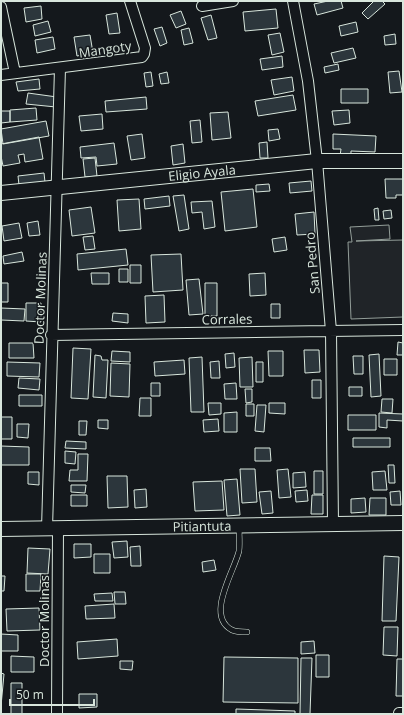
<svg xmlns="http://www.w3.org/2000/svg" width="404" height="715" font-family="'Open Sans',sans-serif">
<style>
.green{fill:#202428;stroke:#939e99}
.building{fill:#2c363c;stroke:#d8e6dc}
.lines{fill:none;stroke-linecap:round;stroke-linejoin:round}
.lane-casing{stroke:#d8e6dc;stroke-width:6}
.street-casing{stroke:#d8e6dc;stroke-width:12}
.secondary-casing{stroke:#d8e6dc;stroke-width:16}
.lane{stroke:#14181c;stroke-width:5}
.street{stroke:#14181c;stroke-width:10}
.secondary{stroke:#14181c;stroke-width:14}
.labels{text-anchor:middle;stroke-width:3;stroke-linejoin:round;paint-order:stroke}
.street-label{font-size:13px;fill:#d8e6dc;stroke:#14181c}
</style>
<rect width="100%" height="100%" fill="#14181c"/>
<path class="green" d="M389 225 390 239 356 241 403 240V317L351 319 348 242H352L350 227Z"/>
<path class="building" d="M328 1H341L343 8 317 15 314 4Z
M374 1H382L385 4 368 19 362 13Z
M41 6 42 19 26 22 24 8Z
M276 9 278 28 245 31 243 12Z
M181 11 186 24 176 28 170 15Z
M117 13 120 33 109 34 106 15Z
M211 15 217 38 208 40 201 18Z
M48 21 51 32 35 36 33 25Z
M356 22 358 32 341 36 339 26Z
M162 27 167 43 160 46 154 29Z
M189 28 193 43 184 45 181 30Z
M280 33 284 52 272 55 268 35Z
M395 34 396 44 385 45 384 36Z
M90 35 93 53 77 56 74 37Z
M53 37 55 49 37 53 35 40Z
M353 48 356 58 334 63 331 53Z
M282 56 283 67 262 70 260 59Z
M338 64 339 70 325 73 324 67Z
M399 71 402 92 390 93 388 72Z
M151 72 153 86 146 87 144 73Z
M167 72 169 83 161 84 159 74Z
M292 77 294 91 274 95 271 80Z
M39 79 40 89 18 91 16 82Z
M341 89H368V103H341Z
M28 93 57 97 56 107 26 104Z
M293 95 296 110 258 116 255 101Z
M146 97 147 109 106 112 105 101Z
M36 108 37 120 10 122V110Z
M349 110 350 123 334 125 332 111Z
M1 111H10V122L1 123Z
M228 112 231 138 212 140 210 113Z
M102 114 103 129 81 131 79 116Z
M200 120 202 142 192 143 190 121Z
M46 121 49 136 3 144 1 129Z
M278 129 280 139 269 141 268 130Z
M142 134 145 158 131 160 127 136Z
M333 134 376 136 375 152 351 151V157L340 156 341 149H333Z
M39 137 43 159 25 162 24 154 18 155 20 163 3 166 1 156V144Z
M267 142 268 158H260L259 143Z
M114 143 117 164 97 166 96 157 81 158 80 147Z
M183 144 185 163 173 165 171 146Z
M95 158 97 176 85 177 83 159Z
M44 173 45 182 19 185 18 176Z
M385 179H403V195H396V198H386Z
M311 181 312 191 290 193 289 183Z
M269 184 270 191 256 192V185Z
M253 189 257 227 225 231 221 192Z
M184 195 189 229 179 231 173 196Z
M169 196 170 206 145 209 144 199Z
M139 199 141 229 119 231 117 200Z
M212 201 215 227 204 229 202 212 192 213 191 202Z
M91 207 95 233 72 236 69 210Z
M378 208 379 220H375L374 209Z
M391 210 392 218 384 219 383 211Z
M314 212 315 234 297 235 295 214Z
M38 221 40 235 29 236 27 223Z
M19 223 22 238 4 241 2 226Z
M93 236 95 249 85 250 83 237Z
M285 237 287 250 274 252 272 239Z
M126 249 128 265 78 270 77 254Z
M22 252 24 261 4 264 3 256Z
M181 254 183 290 153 292 151 255Z
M130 265H141V283H130Z
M119 269H128V282H119Z
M91 273H109V284H92Z
M265 273 266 295 250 296 249 274Z
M199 279 203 314 189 315 186 280Z
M1 283H8V302H1Z
M205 283H217V316H205Z
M164 295 165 322 146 323 145 296Z
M26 303H41V322L26 321Z
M271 304H280V318H271Z
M1 308 25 309 24 321 1 320Z
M113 313 128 314V323L112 321Z
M398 342 403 343V355H397Z
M9 343H33L34 358H9Z
M73 348 91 349 88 399 71 398Z
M304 350H319L320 372 305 373Z
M112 351 130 352V362L111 361Z
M268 351H283V376H269Z
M234 353 235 367 226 368 225 354Z
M379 354 381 396 371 397 369 355Z
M95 355 101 356 102 360H108L106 398 93 397Z
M353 356H363V374H354Z
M202 357 204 412H191L189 358Z
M252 357 253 387H240L239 358Z
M384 359H397V375H384Z
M184 360 185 374 155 376 154 362Z
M219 361 220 378H211L210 362Z
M7 362 40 363 39 377 7 376Z
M256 362H263V382H256Z
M111 363 130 364 129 397 110 396Z
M19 378 40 379 39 390 18 388Z
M312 380H321V398H312Z
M151 383H160V396H151Z
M236 383 237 399H225L224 384Z
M349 387H362V396H349Z
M245 389H252V402L246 403Z
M19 395H42V406H19Z
M140 398H151V416H139Z
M382 399H393L392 413 381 412Z
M208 403H221V414L209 415Z
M269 403H285V414L269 413Z
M246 404H254V416H246Z
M257 405H266L264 432 255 431Z
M237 412V432H224V413Z
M379 413 403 414V421L387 420V428L379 427Z
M348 415H376V430H348Z
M1 417H12V439H1Z
M218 419 219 431 204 432 203 420Z
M98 420H108V429L98 428Z
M79 421H87L86 435H79Z
M17 424H29L28 438 17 437Z
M353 438H390V447H353Z
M66 441 86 442V449L65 448Z
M1 446 29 447V465H1Z
M255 448H270L271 461H255Z
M65 451 76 452 75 464 65 463Z
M78 454H88L87 481H69L70 470H78Z
M388 465H394L395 483H389Z
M240 469H255L257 502 242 503Z
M288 469 291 497 279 498 277 470Z
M314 471H323V494H314Z
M385 471 387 490H373L372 472Z
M28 472H39V485L28 484Z
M305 472 306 487 293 488V473Z
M107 476H127L128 507 108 508Z
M237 479 240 515 227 516 224 480Z
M222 481 224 510 195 511 193 482Z
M71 485H86L85 493 71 492Z
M146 489 147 507 135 508 134 490Z
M307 490 308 501 296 502 295 491Z
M271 491 273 513 262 514 259 492Z
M400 491 401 505H391L390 492Z
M71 495H87V506H71Z
M312 495H323V514H311Z
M365 498 366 512 351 513V499Z
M370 498H386V515H369Z
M127 541 128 557 114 558 112 542Z
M74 544H91V557L74 558Z
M140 546 141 566H131L130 547Z
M28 548 50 549 48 574 27 573Z
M94 554H110V573H94Z
M384 556 399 557 396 621H382Z
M214 560 216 570 203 572 202 562Z
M26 574H41L40 591H26Z
M1 576H5L4 591H1Z
M114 592H125L126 604H115Z
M112 593 113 601H95L94 594Z
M114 604 115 618 86 619 85 606Z
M39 608 40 630 7 631 6 609Z
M384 627H398L397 656 383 655Z
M1 634 18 635V651H1Z
M117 639 118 656 78 659 77 642Z
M314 641 315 653 301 654V642Z
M316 655H329V677H316Z
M11 656 34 657V672H11Z
M224 657 298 658V703L223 702Z
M301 658H312L310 714H300Z
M397 659H403V696H396Z
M120 661H133L132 670 120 669Z
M1 673 4 674 1 706Z
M11 683H22V714H11Z
M79 694H97V707L79 708Z
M236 709 295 711V714H236Z"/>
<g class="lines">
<g class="lane-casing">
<path id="lane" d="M239 526C239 534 240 543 239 551 234 572 205 616 232 630 236 632 242 632 247 632"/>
</g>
<g class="street-casing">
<path id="street" d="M293 1 308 81 317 161 331 331 333 524
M202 6 233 1
M1 7 15 73
M1 75 142 57 144 54 145 48 130 1
M51 335 403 330
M47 529 60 68
M399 713H403
M57 714 58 528"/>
</g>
<g class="secondary-casing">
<g id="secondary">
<path id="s1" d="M1 193 317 161H403"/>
<path id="s2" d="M1 529 403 523"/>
</g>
</g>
<use href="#lane" class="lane"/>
<use href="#street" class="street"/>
<use href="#secondary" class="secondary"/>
</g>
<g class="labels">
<g class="street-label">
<text transform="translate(105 49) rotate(-8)" y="5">Mangoty</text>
<text dy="5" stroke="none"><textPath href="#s1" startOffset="202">Eligio Ayala</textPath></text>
<text transform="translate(312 263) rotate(-95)" y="5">San Pedro</text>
<text transform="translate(40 298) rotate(-88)" y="5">Doctor Molinas</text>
<text transform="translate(227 319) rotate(-1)" y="5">Corrales</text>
<text dy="5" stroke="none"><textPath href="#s2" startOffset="201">Pitiantuta</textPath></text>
<text transform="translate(44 621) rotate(-90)" y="5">Doctor Molinas</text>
</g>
</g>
<rect width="404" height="715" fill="none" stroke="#d8e6dc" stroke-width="4"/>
<path d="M10 699v6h84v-6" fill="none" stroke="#d8e6dc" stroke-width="2"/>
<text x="16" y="699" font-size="12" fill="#d8e6dc" stroke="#14181c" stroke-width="3" paint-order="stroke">50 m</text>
</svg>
